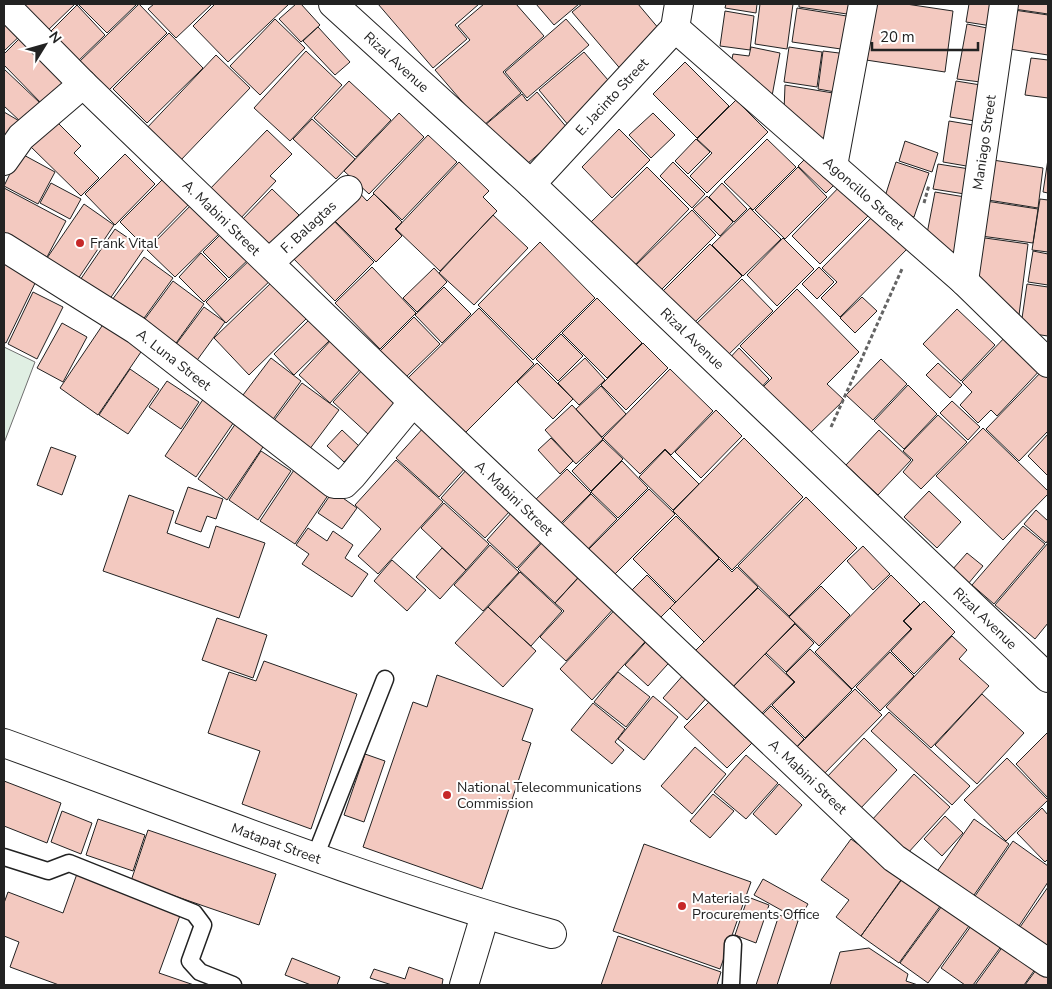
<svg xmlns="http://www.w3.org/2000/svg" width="1052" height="989" font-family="'Nunito Sans',sans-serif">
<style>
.green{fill:#e0efe3;stroke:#6f6f6f}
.building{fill:#f3c9c0;stroke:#222}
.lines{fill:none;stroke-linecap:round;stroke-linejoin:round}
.lane-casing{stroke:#222;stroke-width:19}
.street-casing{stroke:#222;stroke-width:30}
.secondary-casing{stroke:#222;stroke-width:30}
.path{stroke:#646464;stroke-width:3;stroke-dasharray:4 2.5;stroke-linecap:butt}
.lane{stroke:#fff;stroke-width:16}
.street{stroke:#fff;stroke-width:28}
.secondary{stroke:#fff;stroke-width:28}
.poi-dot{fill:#c62828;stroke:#fff;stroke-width:2}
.labels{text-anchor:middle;stroke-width:4;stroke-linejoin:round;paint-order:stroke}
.street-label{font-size:14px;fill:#222;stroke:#fff}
.poi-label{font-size:14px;fill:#222;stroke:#fff;text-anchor:start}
</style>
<rect width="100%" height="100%" fill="#fff"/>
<path class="green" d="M4 347 35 362 4 443Z"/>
<path class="building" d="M16 4H75L44 34Z
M78 4H137L107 33Z
M139 4 167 33 107 92 78 63Z
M154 4H212L176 38 148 9Z
M215 4H289L228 62 193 26Z
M296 4H301L320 25 301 42 279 19Z
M378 4H479L455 25 467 39 433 68Z
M484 4H516L544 36 503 72 521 93 483 126 435 70 470 40 458 26Z
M536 4H579L554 25Z
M582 4H638L665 36 623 72 572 12Z
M726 4H757L756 13 725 8Z
M760 4H793L787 49 755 44Z
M799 4H849L847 14 799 7Z
M874 4H906L953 11 945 72 866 60Z
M969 4H1002L998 27 966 22Z
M1015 4H1048V14L1014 9Z
M77 5 105 35 74 65 46 36Z
M797 8 853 17 848 50 792 42Z
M1014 10 1048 15V55L1009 49Z
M725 11 754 16 750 50 720 46Z
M14 16 27 29 4 51V26Z
M275 19 305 48 260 95 230 66Z
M566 19 589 45 527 98 505 72Z
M967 24 997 30 988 83 957 79Z
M318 27 350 62 335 75 303 41Z
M25 33 69 78 42 104 4 65V54Z
M169 33 203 68 147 123 113 89Z
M751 47 780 53 772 96 730 69 733 54 749 56Z
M789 47 822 52 817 87 784 82Z
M306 51 342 85 290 141 254 108Z
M823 51 847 54 841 93 818 89Z
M584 52 614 87 569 126 539 90Z
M216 55 250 88 179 162 145 130Z
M1031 58 1048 60V98L1025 95Z
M685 62 729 106 697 138 653 94Z
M4 69 40 103 22 123 4 106Z
M349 81 391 120 356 157 314 118Z
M956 81 987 86 981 122 950 117Z
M785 85 839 94 829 151 784 111Z
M537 92 568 129 521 169 484 126 522 94 527 101Z
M736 100 768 132 707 193 690 176 712 153 697 139Z
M4 112 21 122 4 151Z
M399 113 424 137 369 194 344 171Z
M653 113 675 135 651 158 629 135Z
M54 119 81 146 74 153 99 178 81 196 29 145Z
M312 119 355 159 336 179 293 139Z
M949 121 985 127 978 168 943 162Z
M619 129 650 160 612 198 582 167Z
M267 130 292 154 270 176 276 181 238 221 207 192Z
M428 135 457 162 402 220 373 193Z
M696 139 710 152 688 174 675 161Z
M767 139 796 167 753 210 724 182Z
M905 141 938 153 932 172 899 161Z
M813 151 840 179 826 193 798 166Z
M20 153 55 172 38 204 4 186Z
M125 154 155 184 115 225 85 194Z
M1048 159V193L1043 192Z
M993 160 1043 168 1038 208 988 200Z
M459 162 489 191 483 197 497 211 440 271 396 229Z
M673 162 705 194 692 208 660 176Z
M896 162 929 173 914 217 882 206Z
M938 164 976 170 971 195 933 189Z
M647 167 689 209 633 267 590 223Z
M798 167 827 197 785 239 755 210Z
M172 170 197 196 146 248 120 222Z
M844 182 873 211 820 264 792 236Z
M51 183 81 199 70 219 40 203Z
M722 183 747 209 734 222 709 197Z
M4 188 66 221 47 257 4 234Z
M355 188 367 201 374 194 402 222 395 229 402 236 376 262 328 214Z
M272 189 299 215 266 249 239 223Z
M935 192 971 198 959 266 926 239Z
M707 196 733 222 720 236 693 209Z
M1040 199 1048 200V252L1032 250Z
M195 201 224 229 175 277 147 250Z
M986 201 1038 209 1033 243 981 236Z
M84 204 114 225 76 282 45 261Z
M750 208 781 239 743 276 712 245Z
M692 210 716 235 658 293 633 268Z
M877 212 911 245 840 317 821 298 837 282 822 268Z
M493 215 528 248 474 305 439 273Z
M330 217 374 262 335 301 290 255Z
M227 228 253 255 229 278 203 252Z
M115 229 144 249 107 303 78 283Z
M978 237 1028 244 1018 323 972 279Z
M783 238 814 269 777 306 747 275Z
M540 242 595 298 533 360 478 305Z
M710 244 742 276 691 326 660 294Z
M1033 251 1048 254V285L1028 282Z
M201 253 227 279 204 302 179 277Z
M254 256 274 277 226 323 206 302Z
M144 257 173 278 142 321 112 300Z
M6 260 39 275 6 343 4 342V265Z
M372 267 416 313 380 349 335 303Z
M819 267 834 282 817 299 802 284Z
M434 268 447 282 417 312 403 298Z
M742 279 773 311 724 359 693 327Z
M173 281 204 304 174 346 142 323Z
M272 282 307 318 249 375 214 338Z
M1027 284 1048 287V336L1020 332Z
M444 287 471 314 442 343 415 315Z
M797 289 859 352 827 384 844 400 809 434 763 387 772 378 740 346Z
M33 292 63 307 37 359 8 344Z
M862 297 877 311 855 333 840 318Z
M597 298 642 343 607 378 562 333Z
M204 307 225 322 195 363 174 347Z
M479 308 534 364 462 436 406 380Z
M957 309 995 345 961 381 923 344Z
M414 317 440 344 403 380 377 354Z
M309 320 329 341 294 375 274 354Z
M62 323 87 337 63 382 37 368Z
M104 323 143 349 98 415 60 388Z
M1009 333 1043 367 997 416 991 410 978 423 960 405 972 392 962 382Z
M561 334 583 356 558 381 536 359Z
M332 339 363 366 330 403 299 375Z
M643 343 668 368 626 410 601 385Z
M739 348 769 379 757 392 727 361Z
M271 358 301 381 271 422 240 399Z
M585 358 605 380 579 405 558 383Z
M881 359 907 384 873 420 846 395Z
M537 363 573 399 553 419 517 382Z
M938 363 962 385 950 398 926 375Z
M364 368 399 402 368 434 333 402Z
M1045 368 1048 370V431L1019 461 986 429Z
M130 369 159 389 128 434 99 415Z
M670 369 713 411 671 455 665 449 640 474 603 438Z
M167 381 199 402 181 429 149 407Z
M302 383 339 410 309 450 272 423Z
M908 385 937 414 904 449 874 421Z
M601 386 626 414 602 437 576 409Z
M204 398 236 419 196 477 165 456Z
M952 401 980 427 968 440 940 413Z
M572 405 603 439 576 464 545 430Z
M716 410 742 436 701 478 675 452Z
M938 415 967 442 921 489 903 472 913 460 903 451Z
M238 420 267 441 227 500 198 479Z
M425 426 467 466 439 497 396 458Z
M983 428 1048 491V494L1003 540 936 476Z
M342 430 359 446 344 462 327 446Z
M879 430 911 460 878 495 846 465Z
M1048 434V476L1028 456Z
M551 438 573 461 560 474 538 450Z
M744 438 803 497 732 570 673 511Z
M603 440 623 459 591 491 572 471Z
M51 447 76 456 62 495 37 485Z
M665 450 699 484 673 510 639 477Z
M261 451 291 471 258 520 229 500Z
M396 460 443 502 378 574 358 556 381 529 355 505Z
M622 461 648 488 618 518 591 492Z
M298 464 333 488 295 544 260 521Z
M469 467 510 511 485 538 441 498Z
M567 469 591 493 556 528 532 503Z
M188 487 223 499 216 519 207 516 201 532 175 523Z
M649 489 675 514 609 580 583 555Z
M333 491 357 508 342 529 318 513Z
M929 491 961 522 937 548 904 517Z
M591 494 617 519 583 554 557 529Z
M129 495 174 511 167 533 209 548 216 526 265 543 239 618 103 571Z
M806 497 857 548 789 616 738 566Z
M444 503 489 544 466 570 421 528Z
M1036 510 1048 521V540L1046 543 1024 524Z
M513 511 544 539 517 568 487 540Z
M676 516 719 558 676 602 633 559Z
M1023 526 1045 544 994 604 972 585Z
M308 528 327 541 333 531 353 545 345 558 368 574 352 597 302 564 309 554 296 545Z
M547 537 584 571 555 603 518 569Z
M1048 543V623L1035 639 995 605Z
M490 545 519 572 483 611 454 585Z
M863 546 890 574 873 590 847 561Z
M442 548 466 570 440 599 416 577Z
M967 553 983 566 968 584 952 570Z
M719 559 732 572 737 567 758 587 704 642 670 608Z
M392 560 426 590 407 611 374 581Z
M520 572 562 611 531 646 488 607Z
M647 575 675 603 655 623 627 595Z
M891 575 920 604 903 621 911 629 852 689 815 652Z
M580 576 615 607 566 661 540 637 564 611 555 603Z
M821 586 850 615 819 646 789 617Z
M758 588 795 623 726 694 689 657Z
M924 601 955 632 914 674 891 651 912 629 904 621Z
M621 603 653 633 592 700 560 669Z
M488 607 536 651 503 687 455 643Z
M217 618 267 635 253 678 202 660Z
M795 624 814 643 786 672 766 653Z
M653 634 676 655 648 686 625 665Z
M952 636 967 650 959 659 989 686 931 748 886 707Z
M810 649 852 690 805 738 772 705 795 682 786 673Z
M890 652 914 676 880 711 856 687Z
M765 654 794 682 756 719 728 692Z
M264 661 357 694 311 829 242 804 260 751 208 733 229 672 256 681Z
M618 672 650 697 626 727 594 702Z
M685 673 709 695 687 720 663 698Z
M437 675 533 709 522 740 531 743 482 889 363 847 413 702 427 707Z
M855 689 882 715 818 780 791 753Z
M982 694 1024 733 977 784 935 745Z
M653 696 678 717 644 760 618 739Z
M713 698 756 739 727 768 684 727Z
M593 703 625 729 615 742 624 750 612 764 571 730Z
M771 706 804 739 790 754 757 720Z
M889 712 970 786 952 805 871 731Z
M1048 732V798L1016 764Z
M864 738 897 770 859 810 826 778Z
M695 747 726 774 692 814 661 786Z
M365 754 385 761 364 822 344 815Z
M746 755 778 783 746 819 714 792Z
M1007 758 1048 800 1006 841 964 800Z
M914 774 950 807 907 854 871 821Z
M4 781 61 803 47 843 4 826Z
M779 784 802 805 776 835 753 814Z
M713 794 734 811 710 838 690 821Z
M1042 808 1048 815V859L1045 862 1017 833Z
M62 811 92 823 81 854 51 842Z
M945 816 963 833 942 856 924 839Z
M98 819 145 835 133 871 86 855Z
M974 819 1009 844 972 898 936 873Z
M148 830 276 874 259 925 131 881Z
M851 839 903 877 861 936 836 917 849 900 821 880Z
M1013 841 1048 866V882L1017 929 973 899Z
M644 844 751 882 720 969 613 931Z
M78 871 182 910 159 973 194 985H59L10 967 19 942 4 936V903L8 892 63 913Z
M908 871 946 898 899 963 861 936Z
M763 879 808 904 799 920 754 895Z
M1048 887V951L1018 930Z
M748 897 769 905 756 943 735 935Z
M947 899 974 919 928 983 900 963Z
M779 915 798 921 777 985H756Z
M976 919 1005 941 973 985H965L941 968Z
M618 936 721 972 717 985H601Z
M1006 942 1038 965 1024 985H975Z
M869 948 908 974 906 981 918 985H830L840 952Z
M292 958 340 977 337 985H311L285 975Z
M1039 966 1048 973V985H1025Z
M409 967 443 979 442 985H392L370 978 374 969 405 979Z"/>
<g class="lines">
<g class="lane-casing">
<path id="lane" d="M4 857 48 871 69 863 194 913 203 925 190 961 200 972 233 985
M315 857 385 679
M731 985 733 944"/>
</g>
<g class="street-casing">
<g id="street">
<path id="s1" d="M4 4 83 84 413 402 894 858 1048 963"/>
<path id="s2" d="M675 28 964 281 1048 363"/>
<path d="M4 161 21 137 83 84"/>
<path d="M833 166 863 4"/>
<path id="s3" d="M531 184 675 28 679 4"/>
<path id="s4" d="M4 247 136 330 334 484H344L352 476 413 402"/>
<path id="s5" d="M270 262 348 190"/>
<path id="s6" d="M964 281 1004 4"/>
<path id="s7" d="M4 743C186 809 366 881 552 934"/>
<path d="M464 985 485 915"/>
</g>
</g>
<g class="secondary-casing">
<g id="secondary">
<path id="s8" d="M333 4 531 184 1048 678"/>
</g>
</g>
<path class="path" d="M924 203 929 185
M831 427 902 269"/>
<use href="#lane" class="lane"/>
<use href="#street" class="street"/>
<use href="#secondary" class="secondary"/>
</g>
<g class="poi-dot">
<circle cx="80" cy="243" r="5"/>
<circle cx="447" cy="795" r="5"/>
<circle cx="682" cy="906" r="5"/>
</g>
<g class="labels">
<g class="street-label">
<text dy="5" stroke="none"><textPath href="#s8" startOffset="86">Rizal Avenue</textPath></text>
<text dy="5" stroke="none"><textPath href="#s3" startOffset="119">E. Jacinto Street</textPath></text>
<text dy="5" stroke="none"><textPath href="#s6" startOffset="140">Maniago Street</textPath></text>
<text dy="5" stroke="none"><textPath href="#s2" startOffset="251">Agoncillo Street</textPath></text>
<text dy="5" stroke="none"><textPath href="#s1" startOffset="305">A. Mabini Street</textPath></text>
<text dy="5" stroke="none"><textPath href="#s5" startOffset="52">F. Balagtas</textPath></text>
<text dy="5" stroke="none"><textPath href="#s8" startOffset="491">Rizal Avenue</textPath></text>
<text dy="5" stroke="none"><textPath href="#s4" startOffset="204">A. Luna Street</textPath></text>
<text dy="5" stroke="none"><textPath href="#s1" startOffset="710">A. Mabini Street</textPath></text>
<text dy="5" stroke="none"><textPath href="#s8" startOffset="896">Rizal Avenue</textPath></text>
<text dy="5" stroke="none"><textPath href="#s1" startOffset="1115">A. Mabini Street</textPath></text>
<text dy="5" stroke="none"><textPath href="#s7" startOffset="290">Matapat Street</textPath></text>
</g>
<g class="poi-label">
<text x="90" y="248">Frank Vital</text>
<text x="457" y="792">National Telecommunications<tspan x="457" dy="16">Commission</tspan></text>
<text x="692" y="903">Materials<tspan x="692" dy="16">Procurements Office</tspan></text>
</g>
</g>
<rect width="1052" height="989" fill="none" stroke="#222222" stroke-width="10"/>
<g transform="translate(45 45) rotate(53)" stroke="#ffffff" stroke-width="4" paint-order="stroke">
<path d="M0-4L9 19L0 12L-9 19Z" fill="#222222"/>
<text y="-8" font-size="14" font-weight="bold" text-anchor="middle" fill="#222222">N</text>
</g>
<path d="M872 42v8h106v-8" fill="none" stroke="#222222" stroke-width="2.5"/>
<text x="880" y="42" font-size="15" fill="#222222" stroke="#ffffff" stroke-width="4" paint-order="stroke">20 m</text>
</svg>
